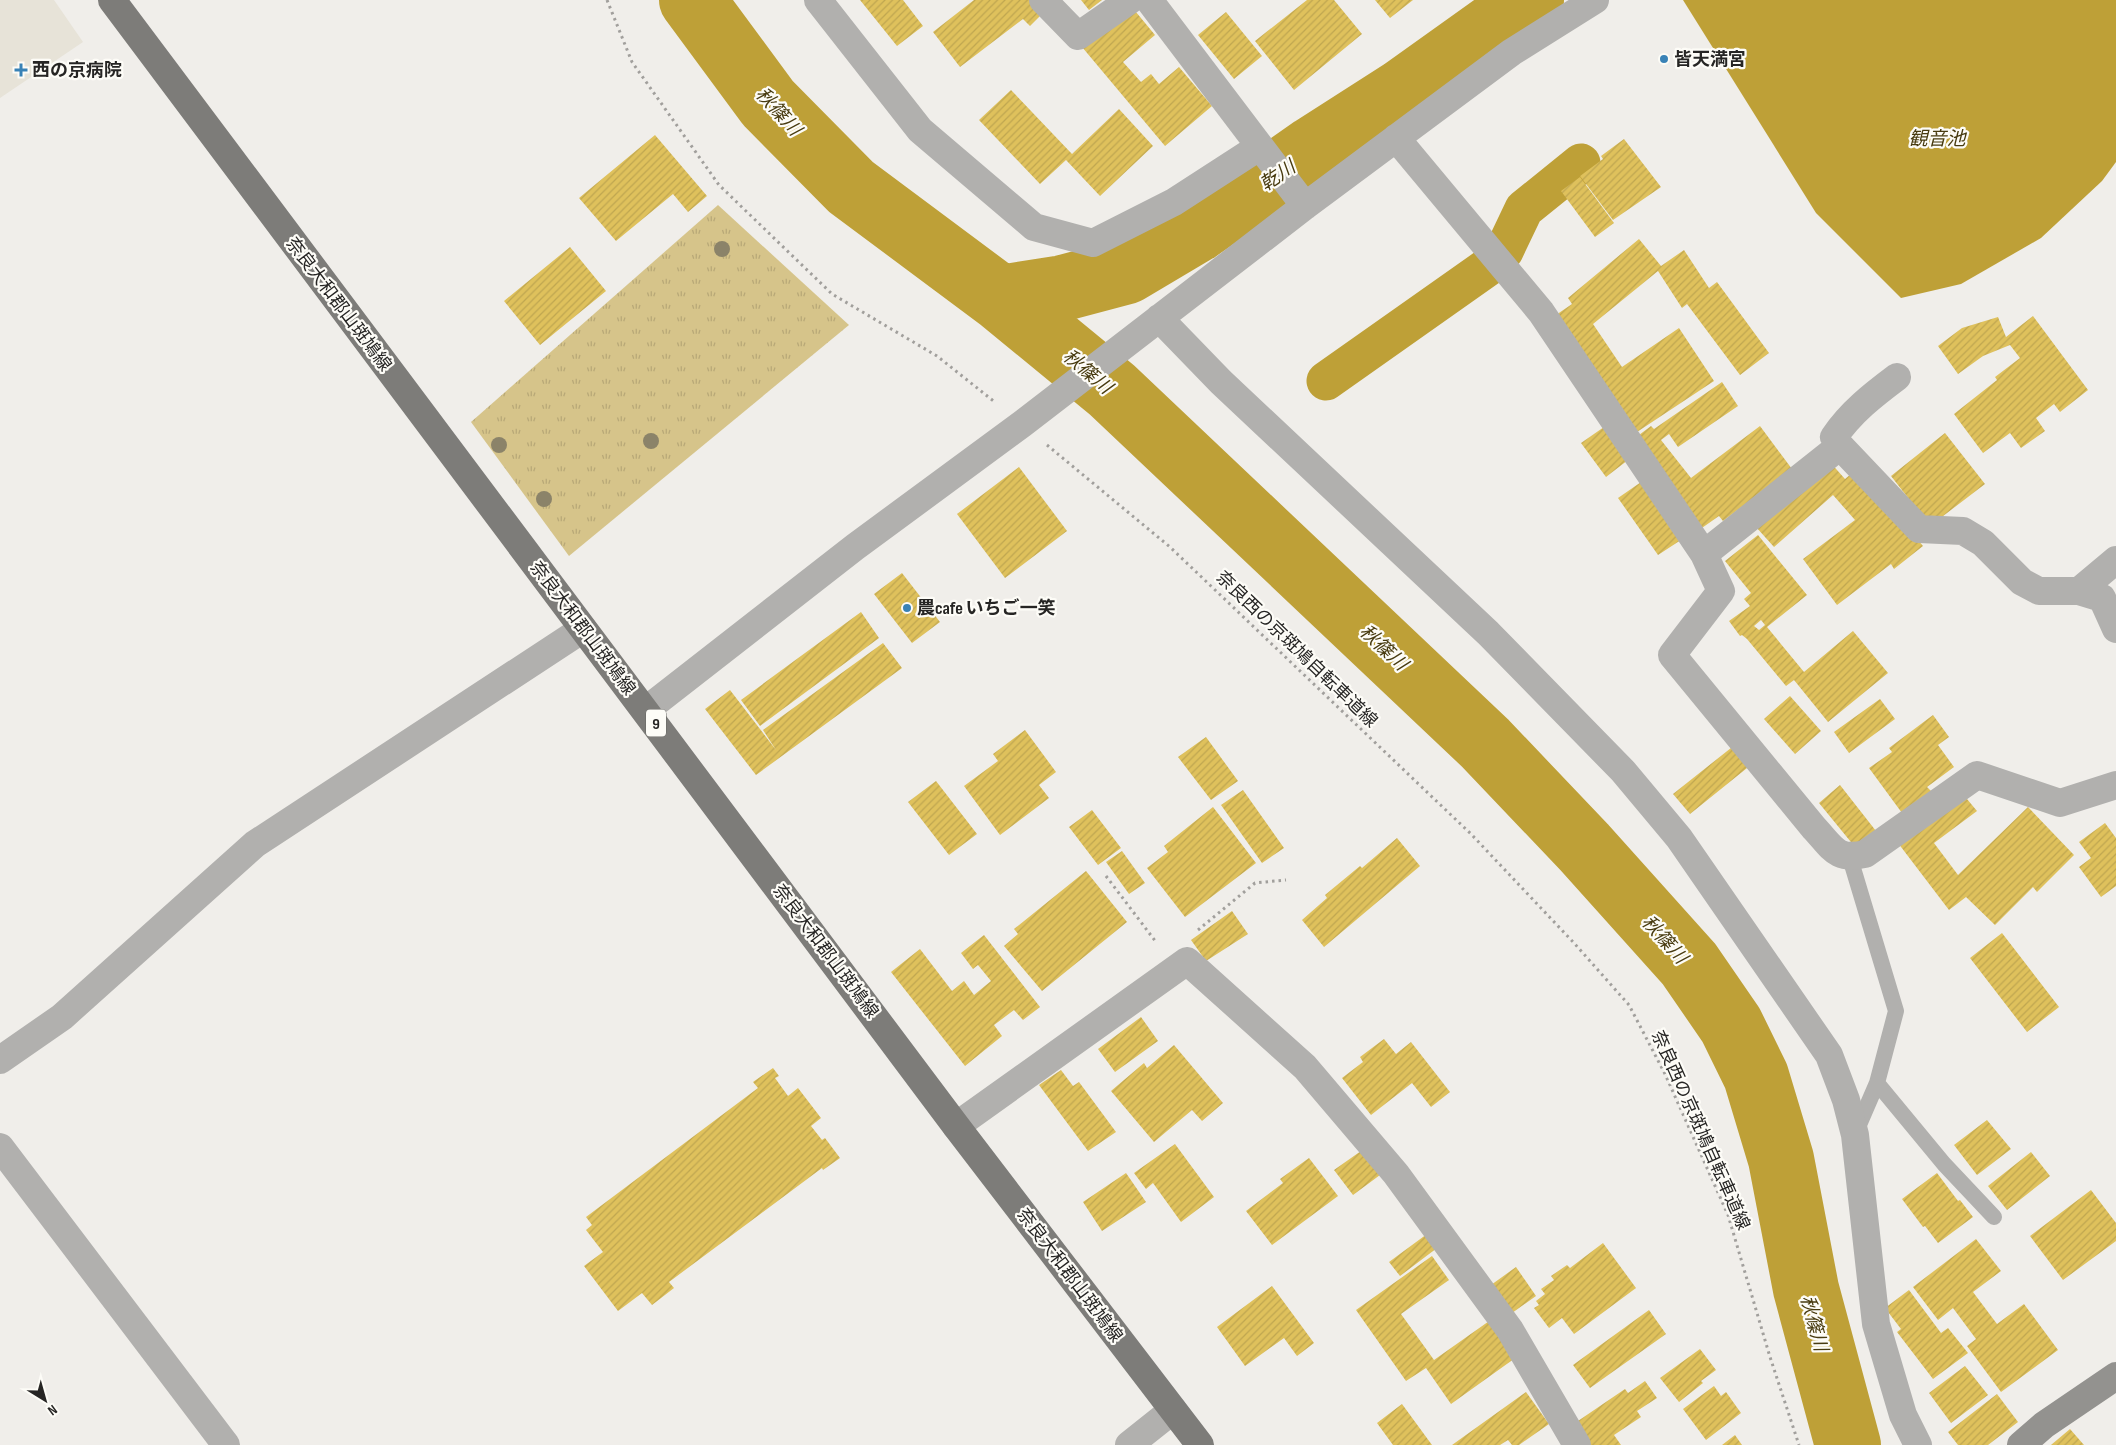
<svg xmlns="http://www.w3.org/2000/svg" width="2116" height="1445" font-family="'Sofia Sans Condensed','Noto Sans JP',sans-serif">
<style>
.built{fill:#e7e3d8}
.grass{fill:url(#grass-tufts)}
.water{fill:#bea037}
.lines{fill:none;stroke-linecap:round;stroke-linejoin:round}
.canal{stroke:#bea037;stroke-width:39}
.river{stroke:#bea037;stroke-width:66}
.building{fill:url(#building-hatch);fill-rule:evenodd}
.path{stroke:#a19f9c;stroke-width:3;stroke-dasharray:2.5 4;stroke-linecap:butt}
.service{stroke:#b1b0ae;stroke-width:16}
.minor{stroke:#b1b0ae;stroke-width:28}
.secondary{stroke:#93928f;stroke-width:28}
.primary{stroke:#7d7c79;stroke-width:28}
.tree{fill:#8b8369}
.poi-dot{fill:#3982b6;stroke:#fdfcf7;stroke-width:2}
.labels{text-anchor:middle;stroke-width:4.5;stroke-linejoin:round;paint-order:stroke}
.shield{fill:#fdfcf7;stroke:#666663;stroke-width:1}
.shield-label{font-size:16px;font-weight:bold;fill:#262524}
.poi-label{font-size:18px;font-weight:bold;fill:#262524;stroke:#fdfcf7;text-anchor:start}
.street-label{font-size:18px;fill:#262524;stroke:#fdfcf7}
.water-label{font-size:19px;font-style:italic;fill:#483b10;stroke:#fdfcf7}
</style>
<defs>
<pattern id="grass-tufts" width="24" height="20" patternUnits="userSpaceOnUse" patternTransform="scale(1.25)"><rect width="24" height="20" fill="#d6c48a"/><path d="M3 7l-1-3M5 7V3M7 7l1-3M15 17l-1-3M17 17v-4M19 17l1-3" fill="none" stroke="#b8a877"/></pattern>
<pattern id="building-hatch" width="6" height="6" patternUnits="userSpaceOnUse" patternTransform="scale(1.25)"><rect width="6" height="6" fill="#dfc15c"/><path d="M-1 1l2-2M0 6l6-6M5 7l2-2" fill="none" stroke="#bfa650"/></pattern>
</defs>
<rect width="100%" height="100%" fill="#f0eeea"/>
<path class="built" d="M0 0H54L83 42 0 98Z"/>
<path class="grass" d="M718 205 849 325 569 556 471 422Z"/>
<path class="water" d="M1683 0H2116V162L2102 181 2041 238 1961 284 1901 298 1816 213Z"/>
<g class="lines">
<path class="canal" d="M1326 381 1489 266 1504 251 1524 209 1581 163"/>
<path class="river" d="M692 0 768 103 851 187 1000 298 1112 390 1485 743 1584 847 1689 964 1731 1025 1756 1076 1781 1159 1806 1289 1848 1445
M1000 298 1063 288 1127 271 1196 230 1313 149 1402 92 1531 0"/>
</g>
<path class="building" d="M860 0H903L923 26 897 46Z
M974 0H1036L1046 10 1030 26 1023 19 960 67 933 32Z
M1081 0H1102L1089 10Z
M1307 0H1334L1362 34 1294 90 1255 41Z
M1375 0H1413L1390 18Z
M1131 6 1155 35 1123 62 1141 82 1151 74 1159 84 1179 67 1212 106 1165 146 1082 47Z
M1226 12 1262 56 1234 79 1198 35Z
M1011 90 1072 154 1119 109 1153 146 1100 196 1066 160 1040 184 979 120Z
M655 135 707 196 688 212 673 194 616 241 579 198Z
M1624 139 1661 187 1613 220 1580 176 1603 159 1601 156Z
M1580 177 1614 223 1595 237 1561 191Z
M1639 239 1661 266 1684 250 1709 288 1717 282 1769 353 1740 375 1687 304 1682 308 1658 271 1593 324 1622 367 1679 328 1714 381 1637 432 1553 317 1572 304 1568 298Z
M570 247 606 291 540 345 504 301Z
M2033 316 2088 390 2060 412 2054 404 2036 418 2045 431 2021 448 2010 433 1983 453 1954 414 1997 380 1995 377 2020 358 2010 345 1983 356 1958 374 1938 346 1962 328 1998 317 2006 337Z
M1722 382 1738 406 1678 447 1669 434 1661 440 1691 478 1760 426 1792 469 1723 521 1719 516 1699 530 1631 441 1651 426 1654 429Z
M1604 427 1628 460 1606 477 1581 443Z
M1945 433 1985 484 1930 526 1891 476Z
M1829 461 1845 479 1858 468 1923 546 1894 569 1891 564 1837 605 1803 559 1855 520 1833 495 1774 547 1756 527Z
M1019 467 1067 531 1005 578 957 514Z
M1644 480 1684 538 1658 555 1618 498Z
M1758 535 1807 595 1767 627 1804 672 1853 631 1888 673 1828 722 1794 680 1786 686 1747 639 1742 635 1740 636 1729 621 1750 606 1744 599 1751 593 1725 561ZM1761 620 1765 625 1759 630 1754 626Z
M902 573 940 622 912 643 874 594Z
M861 612 879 638 760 726 741 700Z
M883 643 902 668 756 775 705 709 730 690 776 750 763 730Z
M1790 696 1821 731 1795 754 1764 719Z
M1880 699 1895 719 1849 753 1834 732Z
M1933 715 1949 737 1938 745 1954 767 1927 787 1931 791 1902 813 1869 768 1892 752 1889 748Z
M1025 730 1056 772 1039 785 1049 798 1000 835 964 786 998 761 993 754Z
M1206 737 1238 781 1211 800 1178 757Z
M1736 744 1752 764 1690 814 1673 794Z
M936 781 977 834 949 855 908 802Z
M1840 785 1876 831 1855 847 1819 803Z
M1243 790 1284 848 1262 863 1221 805Z
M1962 793 1977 811 1934 843 1958 875 2028 807 2074 855 2037 892 2033 887 1995 925 1966 897 1949 910 1898 843Z
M1213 807 1256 863 1185 917 1147 868 1168 852 1164 846Z
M1092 810 1121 848 1098 865 1069 827Z
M2105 823 2116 838V886L2101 897 2079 867 2091 858 2079 842Z
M1397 838 1420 866 1324 947 1302 920 1327 898 1325 895 1360 866 1362 868Z
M1122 851 1145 883 1129 894 1106 862Z
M1086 871 1127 922 1042 991 1004 946 1018 934 1014 929Z
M1232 911 1248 934 1206 961 1191 940Z
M2002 933 2059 1007 2027 1032 1970 958Z
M984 935 1040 1007 1023 1020 1014 1010 994 1025 1002 1036 965 1066 891 972 920 949 952 991 964 981 974 995 991 981 978 965 973 969 961 953Z
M1141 1017 1158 1041 1115 1072 1098 1049Z
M1384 1039 1396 1054 1411 1042 1450 1092 1431 1107 1412 1083 1371 1115 1342 1078 1363 1062 1360 1057Z
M1174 1045 1223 1103 1202 1121 1192 1110 1154 1142 1111 1091 1144 1063 1147 1068Z
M773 1068 779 1076 775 1078 788 1096 798 1088 821 1118 811 1126 822 1140 825 1138 840 1158 823 1170 822 1168 669 1282 674 1288 652 1305 642 1293 618 1311 584 1266 603 1252 586 1230 592 1225 586 1217 758 1088 753 1082Z
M1061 1070 1073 1086 1079 1082 1116 1132 1088 1151 1039 1085Z
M1987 1120 2011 1149 1977 1175 1954 1145Z
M1175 1144 1214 1197 1181 1222 1153 1183 1146 1189 1134 1173Z
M1361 1151 1380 1175 1353 1195 1334 1170Z
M2031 1152 2050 1176 2007 1210 1988 1186Z
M1309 1158 1338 1196 1272 1245 1246 1211 1283 1183 1280 1179Z
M1126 1173 1146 1202 1102 1231 1083 1202Z
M1937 1173 1958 1201 1960 1200 1973 1217 1938 1243 1925 1226 1923 1227 1902 1199Z
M2091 1190 2116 1223V1241L2063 1280 2030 1236Z
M1427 1234 1437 1248 1400 1276 1389 1262Z
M1976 1239 2001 1271 1973 1292 1997 1324 2024 1304 2058 1350 2001 1392 1967 1346 1976 1339 1953 1308 1938 1320 1913 1287Z
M1603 1243 1636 1288 1574 1334 1562 1318 1549 1328 1534 1308 1539 1305 1536 1301 1545 1294 1541 1289 1554 1280 1551 1276 1567 1265 1570 1268Z
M1432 1256 1449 1280 1401 1314 1434 1360 1492 1319 1518 1356 1451 1404 1426 1368 1406 1381 1356 1310Z
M1516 1267 1536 1296 1512 1313 1491 1285Z
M1272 1286 1314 1343 1297 1356 1284 1338 1245 1366 1217 1327Z
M1909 1290 1941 1333 1948 1328 1968 1353 1933 1379 1897 1332 1901 1329 1885 1308Z
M1649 1310 1666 1334 1590 1388 1573 1365Z
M1700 1349 1716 1370 1701 1381 1703 1383 1679 1402 1660 1378Z
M1965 1366 1988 1395 1951 1423 1929 1393Z
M1645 1381 1657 1398 1637 1411 1641 1417 1614 1435 1621 1445H1590L1575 1423 1625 1389 1628 1393Z
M1714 1386 1721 1396 1726 1392 1741 1413 1706 1440 1683 1409Z
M1526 1392 1549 1424 1519 1445H1512L1508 1440 1500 1445H1452Z
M1997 1394 2018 1422 1988 1445H1958L1948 1432Z
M1402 1404 1432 1445H1393L1377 1423Z
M2070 1429 2084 1445H2051Z
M1735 1435 1742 1445H1722Z"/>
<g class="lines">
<path class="path" d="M607 0 632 62 719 185 832 294 937 356 996 403
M1047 445 1170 547 1471 834 1574 943 1629 1005 1665 1074 1728 1215 1770 1357 1799 1445
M1106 876 1156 942
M1198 930 1255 883 1286 880"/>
<path class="service" d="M1850 858 1896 1011 1877 1083 1944 1164 1994 1217
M1855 1134 1877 1083"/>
<path class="minor" d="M818 0 920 130 1034 227 1093 243 1174 202 1259 147
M1043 0 1078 36 1130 0
M1149 0 1305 206
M1396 138 1541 312 1704 554 1721 591 1672 655 1814 828C1832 847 1836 861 1865 854L1977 775 2060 803 2116 785
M1159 318 1221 382 1488 633 1623 771 1679 838 1829 1055 1846 1100 1855 1135 1876 1324 1903 1415 1918 1445
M1840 446 1834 437C1851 412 1873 395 1897 377
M1704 554 1840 446 1919 529 1963 531 1983 543 2022 582 2039 591H2079L2102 598 2116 629
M2079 591 2116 560
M646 710 855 547 1022 424 1305 206 1512 52 1595 0
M0 1060 62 1017 255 844 583 629
M956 1126 1187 961 1305 1067 1396 1174 1510 1330 1577 1445
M0 1147 226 1445
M1129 1445 1173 1410"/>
<path class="secondary" d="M2021 1445 2044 1425 2116 1376"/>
<path class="primary" d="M112 0 956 1126 1200 1445"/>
</g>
<g class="tree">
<circle cx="722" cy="249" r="8"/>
<circle cx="651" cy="441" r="8"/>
<circle cx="499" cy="445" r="8"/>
<circle cx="544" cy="499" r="8"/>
</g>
<g class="poi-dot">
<circle cx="1664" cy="59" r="5"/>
<path d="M18.5 62.5h5v5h5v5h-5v5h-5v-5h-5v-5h5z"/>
<circle cx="907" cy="608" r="5"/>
</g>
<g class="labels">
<rect class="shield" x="646" y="709.5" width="20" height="27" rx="4"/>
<g class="shield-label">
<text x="656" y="729">9</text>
</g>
<g class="poi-label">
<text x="1674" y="65">皆天満宮</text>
<text x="32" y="76">西の京病院</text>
<text x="917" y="614">農cafe いちご一笑</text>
</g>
<g class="street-label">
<text transform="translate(339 304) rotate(53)" y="6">奈良大和郡山斑鳩線</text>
<text transform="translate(583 628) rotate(53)" y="6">奈良大和郡山斑鳩線</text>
<text transform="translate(1297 649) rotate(44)" y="6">奈良西の京斑鳩自転車道線</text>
<text transform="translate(826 951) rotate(53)" y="6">奈良大和郡山斑鳩線</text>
<text transform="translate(1701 1130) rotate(66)" y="6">奈良西の京斑鳩自転車道線</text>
<text transform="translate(1070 1275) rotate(53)" y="6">奈良大和郡山斑鳩線</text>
</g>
<g class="water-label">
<text transform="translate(779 111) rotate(48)" y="7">秋篠川</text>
<text x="1937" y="145">観音池</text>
<text transform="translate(1277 175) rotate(-34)" y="7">乾川</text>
<text transform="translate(1088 371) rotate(40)" y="7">秋篠川</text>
<text transform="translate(1384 647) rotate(43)" y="7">秋篠川</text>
<text transform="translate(1665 939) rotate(48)" y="7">秋篠川</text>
<text transform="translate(1815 1323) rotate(75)" y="7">秋篠川</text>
</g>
</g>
<g transform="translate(45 1400) rotate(143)" stroke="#fdfcf7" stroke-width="4" paint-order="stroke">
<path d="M0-4L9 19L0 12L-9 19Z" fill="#262524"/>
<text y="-8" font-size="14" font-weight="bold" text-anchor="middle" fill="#262524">N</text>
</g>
</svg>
